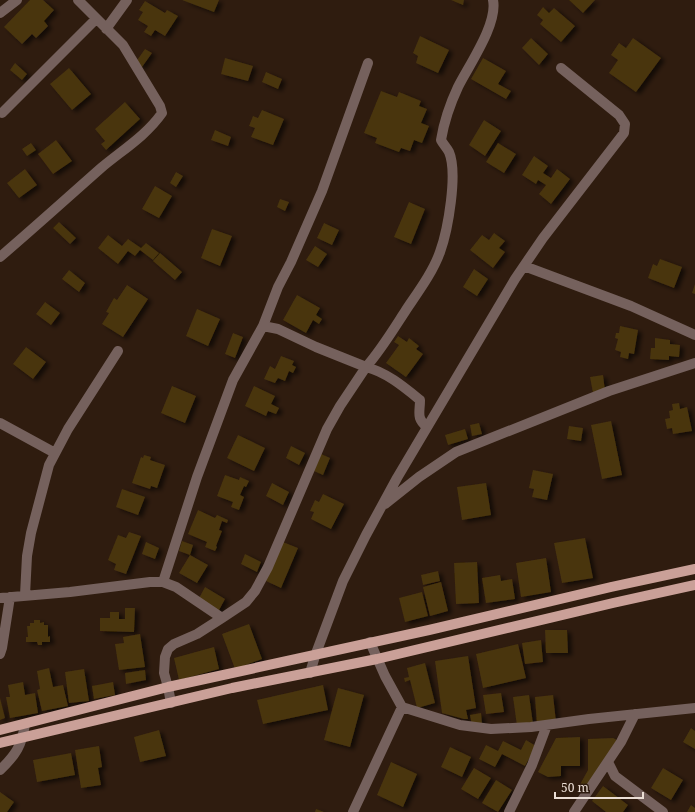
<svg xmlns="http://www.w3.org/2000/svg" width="695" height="812" font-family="'Noto Serif',serif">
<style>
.building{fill:#48340e;filter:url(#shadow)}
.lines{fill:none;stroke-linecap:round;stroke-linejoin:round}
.minor{stroke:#75615d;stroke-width:10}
.major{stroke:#caa098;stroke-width:10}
</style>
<defs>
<filter id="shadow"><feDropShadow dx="4" dy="2.5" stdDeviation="2" flood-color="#0009"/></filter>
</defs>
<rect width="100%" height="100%" fill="#2f1c0f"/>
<path class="building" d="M30 0H43L54 10 44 21 48 26 36 38 32 34 22 44 4 27Z
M182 0H219L214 12Z
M451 0H464L463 5Z
M569 0H595L583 13Z
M145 1 165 13 167 10 178 16 165 36 155 30 151 36 144 32 148 26 138 20 143 12 139 10Z
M543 7 549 13 554 8 575 26 561 42 540 24 543 20 537 15Z
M420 36 449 50 438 73 416 63 418 56 413 53Z
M531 38 548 54 539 65 522 48Z
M633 38 661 58 636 92 609 73 618 60 611 55 619 43 626 48Z
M145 49 152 53 142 67 135 63Z
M225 58 253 66 248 81 221 74Z
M483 58 506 71 498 84 511 91 506 99 471 79Z
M15 63 27 74 22 80 10 70Z
M69 68 91 94 72 110 50 84Z
M266 72 282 79 278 89 262 82Z
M381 91 397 97 399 92 421 101 419 106 427 109 421 123 429 126 422 143 414 140 410 151 401 148 399 152 375 143 377 138 364 133Z
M125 102 140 119 106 150 101 144 105 141 95 129Z
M262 110 284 119 273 145 251 137 255 128 249 126 253 116 258 118Z
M484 120 501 131 485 156 469 145Z
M215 130 231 137 228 146 211 140Z
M56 140 72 161 53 174 38 154Z
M31 143 36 150 27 156 22 149Z
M498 143 516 154 504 173 486 162Z
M534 156 548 166 543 173 551 178 557 169 570 179 551 204 539 194 546 185 538 180 536 184 522 175Z
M25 169 37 185 19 198 7 183Z
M176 172 183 176 176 187 170 183Z
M155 186 172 196 159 218 142 209Z
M280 199 289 202 285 211 277 207Z
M409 202 425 209 411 244 394 237Z
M59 222 76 238 70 244 53 228Z
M324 223 339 230 332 245 317 238Z
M212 229 232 236 220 266 201 258Z
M494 233 505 241 499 248 505 252 493 268 470 250 482 235 489 240Z
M108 235 122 246 128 239 141 248 146 243 159 253 153 260 140 250 135 256 128 251 118 264 98 248Z
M315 246 327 254 318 267 306 260Z
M160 253 182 272 175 280 153 261Z
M660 259 682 267 674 288 648 278 653 264 657 266Z
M474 269 488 279 477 296 463 287Z
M69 270 85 283 79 292 62 279Z
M695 284V294L692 293Z
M127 285 148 299 123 337 102 324 109 313 106 312 114 298 117 300Z
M297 295 320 308 316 315 322 319 319 324 313 320 306 333 283 320Z
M45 302 60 313 51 325 36 314Z
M197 309 220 319 208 346 186 336Z
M620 326 638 330 634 354 629 353 628 359 620 357 621 352 615 350 618 339 615 338 616 333H619Z
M233 333 243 337 235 358 225 354Z
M398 336 407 342 409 338 419 346 416 349 423 354 406 377 386 363 399 345 394 342Z
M655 338 670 340V344L680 345 679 357 669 356V360L650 359 651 348H655Z
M26 347 46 362 33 379 13 364Z
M281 356 294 361 292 365 296 367 293 373 289 371 285 381 278 378 275 383 264 379 270 366 275 369Z
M603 375 605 391 593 393 590 377Z
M172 386 196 396 185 423 161 413Z
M254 386 275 396 271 404 279 408 276 414 268 411 266 416 245 406Z
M679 403 680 409 687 407 692 431 673 434 672 428 667 429 665 419 670 418 669 411 673 410 672 404Z
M611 421 622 475 602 479 591 425Z
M479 423 482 434 472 436 470 425Z
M569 426 583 428 581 441 567 439Z
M465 429 468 439 448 445 445 435Z
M238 435 265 448 254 471 227 458Z
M291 446 305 453 299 465 286 458Z
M321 454 330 458 323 475 314 471Z
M144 455 151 457 150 460 165 465 157 488 151 486 150 489 132 483 141 457 143 458Z
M533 470 553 474 547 500 532 497 534 489 529 488Z
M225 475 239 480 240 477 249 481 246 487 244 486 240 495 244 497 239 510 231 507 233 502 217 496Z
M272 483 289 492 283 505 266 496Z
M486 483 491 515 462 520 457 487Z
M122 489 145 497 138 515 116 507Z
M323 494 344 504 331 529 311 519 314 512 310 511 315 500 319 502Z
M198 510 215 518 217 515 228 520 227 523 222 521 219 530 222 531 216 546 217 547 215 551 205 547 207 542 188 534Z
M129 532 141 536 126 574 114 570 116 564 108 560 118 535 126 538Z
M585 538 593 578 562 583 554 543Z
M182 541 193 545 190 555 179 551Z
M146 542 159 548 155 559 142 554Z
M283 542 298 548 281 588 266 581Z
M245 554 261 562 257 572 241 564Z
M190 555 208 565 197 583 179 573Z
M546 558 551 592 521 597 516 563Z
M477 562 479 603 456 604 454 563Z
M438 571 440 581 423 585 421 575Z
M500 575 501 581 512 579 515 599 486 603 482 578Z
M441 582 448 611 430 616 423 587Z
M205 587 225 599 218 612 198 600Z
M422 592 428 616 405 622 399 598Z
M125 608H135L134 632 100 631V618H110V612H119V619H125Z
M34 620H40V623L44 622V625H48V637L50 636V642H42V645H38L37 642H26V637H28L27 626H30V623H34Z
M249 624 262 659 235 669 222 634Z
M545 630H567L568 653H546Z
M140 634 145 667 119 670 115 644 124 643 123 637Z
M541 640 543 662 525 664 522 643Z
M518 644 526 678 483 688 476 654Z
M214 647 219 669 179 680 174 658Z
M468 656 476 708 466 710 468 719H464L442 713 435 661Z
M425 663 435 703 417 708 410 680 405 682 404 678 409 677 407 668Z
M49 668 53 687 63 685 68 706 42 711 37 690 40 689 37 671Z
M84 669 89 701 69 703 65 672Z
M145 670 146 680 126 684 125 673Z
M23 682 25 695 35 693 38 713 10 718 6 697H10L8 685Z
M113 682 115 695 94 699 92 686Z
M323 685 328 710 263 724 257 700Z
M338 688 364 695 350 747 324 740Z
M501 693 504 712 486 714 483 695Z
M529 695 533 724 517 726 513 697Z
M553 695 556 722 537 724 535 697Z
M0 698 5 718 0 720Z
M481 713 482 724 472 726 470 715Z
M691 728 695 731V749L683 742Z
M159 730 166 756 140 762 134 737Z
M580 737V766H561V776L548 777 538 772 556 738Z
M613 738 617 740 585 792 578 788 588 770V739Z
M526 740 536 746 525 766 502 754 495 767 479 759 486 745 498 751 503 741 521 750Z
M99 746 102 767 98 768 101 785 81 788 75 750Z
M450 747 471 757 462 777 441 767Z
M71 753 75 775 37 782 33 760Z
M391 762 417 774 403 807 377 795Z
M474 768 491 778 478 799 461 789Z
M663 768 683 780 671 800 651 788Z
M496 780 512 790 498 812 482 803Z
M603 786 628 805 623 812H606L592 801Z
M0 792 14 802 7 812H0Z
M691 805 695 808V812H687Z
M316 809 324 812H315Z"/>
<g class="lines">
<path class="minor" d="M0 13 17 0
M106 29 127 0
M2 113 96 19
M0 257C34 228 67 198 101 168 121 151 146 136 162 113L160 106 123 45 78 0
M524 266 631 306 695 335
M263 326 278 329 316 347 366 367C381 350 393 330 406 310 418 292 433 272 440 252 448 230 458 173 449 152 447 148 443 144 441 140 444 122 450 104 458 87 469 65 498 24 493 0
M0 423 55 453
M385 504 419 477 456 452 609 391 695 363
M163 582 197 477 233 380 263 326 278 287 291 262 322 191 368 63
M25 595 27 556 31 533 49 465 68 429 118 351
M0 598 70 592 150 582H163L176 587 222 618
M0 654 2 648 10 597
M310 673 315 656 343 581 366 535 397 478 515 279 543 238 624 133 625 124 619 115 561 68
M171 703 168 687 164 673 165 657 168 649 174 644 197 634 222 618 246 602 255 591 268 567 327 429 340 406 366 367C386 372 404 387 420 400 420 413 416 418 427 427
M402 707 460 725 491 729 531 727 589 719 695 708
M608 762 615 776 663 812
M0 770C16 755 22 745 25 724
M353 812 402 707 385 676 370 642
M509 812 532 765 547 725
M574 812 621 742 635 714"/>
<path class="major" d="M0 730 168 687 429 630 611 587 695 569
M0 743 232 688 377 659 613 603 695 585"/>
</g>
<path d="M555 792v6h88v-6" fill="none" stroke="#ebded5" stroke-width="2"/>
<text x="561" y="792" font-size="12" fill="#ebded5" stroke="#2f1c0f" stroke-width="3" paint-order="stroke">50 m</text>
</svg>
